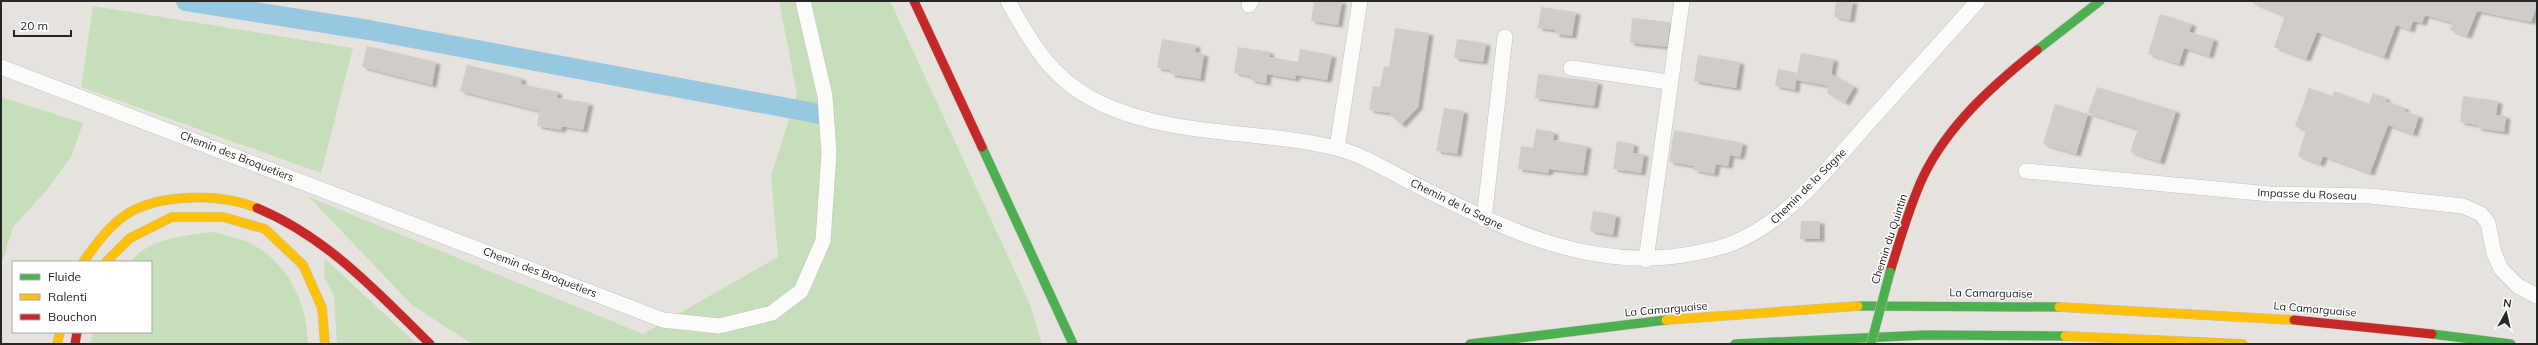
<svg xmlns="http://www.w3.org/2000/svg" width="2538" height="345" font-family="Mulish,sans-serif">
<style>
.green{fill:#c6deb9}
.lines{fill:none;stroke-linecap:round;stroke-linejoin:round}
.canal{stroke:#98c8e1;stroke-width:20}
.building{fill:#cfccc9;filter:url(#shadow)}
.street-casing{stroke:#c4c2c3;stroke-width:16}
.fast-casing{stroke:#c4c2c3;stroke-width:10}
.slow-casing{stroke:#c4c2c3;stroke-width:10}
.jam-casing{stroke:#c4c2c3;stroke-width:10}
.street{stroke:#fbfbfa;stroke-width:15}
.fast{stroke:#4caf50;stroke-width:9}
.slow{stroke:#ffc107;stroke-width:9}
.jam{stroke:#c62828;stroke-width:9}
.fast-bridge-casing{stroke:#c4c2c3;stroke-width:10;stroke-linecap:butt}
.fast-bridge{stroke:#4caf50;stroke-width:9}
.labels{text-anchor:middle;stroke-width:3;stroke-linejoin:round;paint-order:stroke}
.street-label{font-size:11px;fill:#272727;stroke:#fff}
</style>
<defs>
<filter id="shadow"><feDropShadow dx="4.5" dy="2.5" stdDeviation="1" flood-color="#0004"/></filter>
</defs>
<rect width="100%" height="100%" fill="#e6e3de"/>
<path class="green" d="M779 1H890L1029 302 1042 344H472L412 305 309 197 643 334 778 257 771 176 797 94Z
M93 6 353 48 321 173 81 87Z
M1 97 83 123 71 157 46 191 13 227 1 266Z
M215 232C227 236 240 238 250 243 289 263 307 303 308 344H90L93 332H151V262H130C149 238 187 235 215 232Z
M325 259 417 344H337L334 296 324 277Z"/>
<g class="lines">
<path class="canal" d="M186 1 369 30 820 114"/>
</g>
<path class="building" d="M1314 1H1342L1338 25 1311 21Z
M1836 1H1853L1850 20 1834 17Z
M2249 1H2537V5L2531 22 2477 11 2467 36 2450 30 2453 23 2425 15 2422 23 2413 21 2410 30 2396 25 2384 57 2317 32 2306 59 2274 47 2285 16Z
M1541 7 1576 12 1572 36 1555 34V30L1538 28Z
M2160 14 2192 24 2189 32 2214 39 2209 56 2184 48 2179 64 2148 54Z
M1632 18 1670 22 1667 47 1630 43Z
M1395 28 1429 33 1418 107 1401 125 1389 113 1369 110 1373 86 1380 87 1384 66 1389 67Z
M1162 39 1196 45 1195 52 1204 54 1200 79 1170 74V70L1157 68Z
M1457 39 1486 43 1483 62 1454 58Z
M367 46 436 62 432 85 362 67Z
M1238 47 1270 52 1269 57 1298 62 1300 49 1332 55 1327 80 1296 75 1295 79 1267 74 1266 83 1250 80 1251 76 1234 73Z
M1801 53 1834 59 1829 86 1796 80 1795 90 1775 86 1778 69 1797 73Z
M1698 55 1740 62 1736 88 1694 81Z
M467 65 522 78 521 84 558 92 557 98 589 103 583 130 562 126 561 130 537 126 539 111 460 91Z
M1538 74 1598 82 1594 106 1535 98Z
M1831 74 1854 87 1845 103 1827 93Z
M2097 87 2176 111 2160 162 2130 152 2138 129 2088 113Z
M2309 88 2332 96 2334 91 2369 104 2373 93 2386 98 2385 101 2405 108 2404 111 2419 116 2413 134 2388 125 2370 173 2323 156 2320 164 2298 156 2306 130 2295 126Z
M2463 96 2498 101 2496 115 2506 116 2504 132 2477 128 2478 125 2460 122Z
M2055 104 2088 114 2076 154 2043 144Z
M1444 108 1464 111 1457 154 1436 151Z
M1536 129 1554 132 1553 140 1587 146 1583 173 1549 169 1548 173 1518 169 1521 146 1533 148Z
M1674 130 1743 143 1740 157 1730 155 1728 166 1716 164 1714 174 1693 170 1694 166 1669 162Z
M1617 141 1634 144 1633 153 1644 154 1641 173 1613 169Z
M1593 211 1616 215 1613 235 1590 231Z
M1801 221H1820V239H1800Z"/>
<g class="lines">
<g class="street-casing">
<path id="street" d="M1008 1C1034 49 1056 85 1109 107 1180 137 1262 130 1336 148 1365 155 1393 174 1420 187 1509 231 1598 275 1700 252 1709 250 1719 248 1728 245 1787 223 1829 167 1870 121 1906 81 1942 41 1978 1
M1249 5 1251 1
M1 67 663 320 719 326 772 313 801 291 823 241 829 153 825 96 803 1
M1571 68 1669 82
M1337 148 1360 1
M2026 171 2270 194 2370 196 2463 206 2481 214 2488 223 2494 253 2501 269 2518 286 2537 296
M1484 219 1505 37
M1646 260 1682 1"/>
</g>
<g class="fast-casing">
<path id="fast" d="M2037 50 2100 1
M982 147 1073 344
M1858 306 2059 307
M2432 334 2511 344
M1470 344 1666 320
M1735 344 1925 335 2065 336"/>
</g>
<g class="slow-casing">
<path id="slow" d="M83 262C95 246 107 228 124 216 157 193 221 193 257 208
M106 262 130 238 172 217H223L265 229 303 265 322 308 325 344
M2059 307 2294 320
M1666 320 1858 306
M2065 336 2243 344
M57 344 60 332"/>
</g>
<g class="jam-casing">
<path id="jam" d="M914 1 982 147
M257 208C327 237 377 292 430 344
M1890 272C1900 240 1909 207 1923 177 1948 125 1993 85 2037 50
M2294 320 2432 334
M75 344 77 332"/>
</g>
<use href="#street" class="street"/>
<use href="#fast" class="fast"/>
<use href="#slow" class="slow"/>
<use href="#jam" class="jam"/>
<g class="fast-bridge-casing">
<path id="fast-bridge" d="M1871 344 1890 272"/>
</g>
<use href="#fast-bridge" class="fast-bridge"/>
</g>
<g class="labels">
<g class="street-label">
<text transform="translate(237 156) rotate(21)" y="4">Chemin des Broquetiers</text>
<text transform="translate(1808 186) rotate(-45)" y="4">Chemin de la Sagne</text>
<text transform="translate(2307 194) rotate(2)" y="4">Impasse du Roseau</text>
<text transform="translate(1457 204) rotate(26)" y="4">Chemin de la Sagne</text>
<text transform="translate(1889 239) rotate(-72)" y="4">Chemin du Quintin</text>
<text transform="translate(540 272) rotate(21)" y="4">Chemin des Broquetiers</text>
<text transform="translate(1991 293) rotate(1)" y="4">La Camarguaise</text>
<text transform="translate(1666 309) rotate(-5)" y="4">La Camarguaise</text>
<text transform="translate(2315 309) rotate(5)" y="4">La Camarguaise</text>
</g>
</g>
<rect width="2538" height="345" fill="none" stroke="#272727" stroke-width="4"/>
<rect x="12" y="261" width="140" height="72" fill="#ffffff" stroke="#a9a9a9"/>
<rect x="20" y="274" width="20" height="6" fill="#4caf50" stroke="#a9a9a9"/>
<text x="48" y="281" font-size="12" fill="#272727">Fluide</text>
<rect x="20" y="294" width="20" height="6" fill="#ffc107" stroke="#a9a9a9"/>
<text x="48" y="301" font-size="12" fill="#272727">Ralenti</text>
<rect x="20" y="314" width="20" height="6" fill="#c62828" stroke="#a9a9a9"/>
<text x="48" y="321" font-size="12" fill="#272727">Bouchon</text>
<g transform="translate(2506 313) rotate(8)" stroke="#ffffff" stroke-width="3" paint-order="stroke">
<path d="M0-3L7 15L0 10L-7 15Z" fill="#272727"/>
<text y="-6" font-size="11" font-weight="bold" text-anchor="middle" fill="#272727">N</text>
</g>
<path d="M14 30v6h57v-6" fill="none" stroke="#272727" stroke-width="2"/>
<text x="20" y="30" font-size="12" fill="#272727" stroke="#ffffff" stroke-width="3" paint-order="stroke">20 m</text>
</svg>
